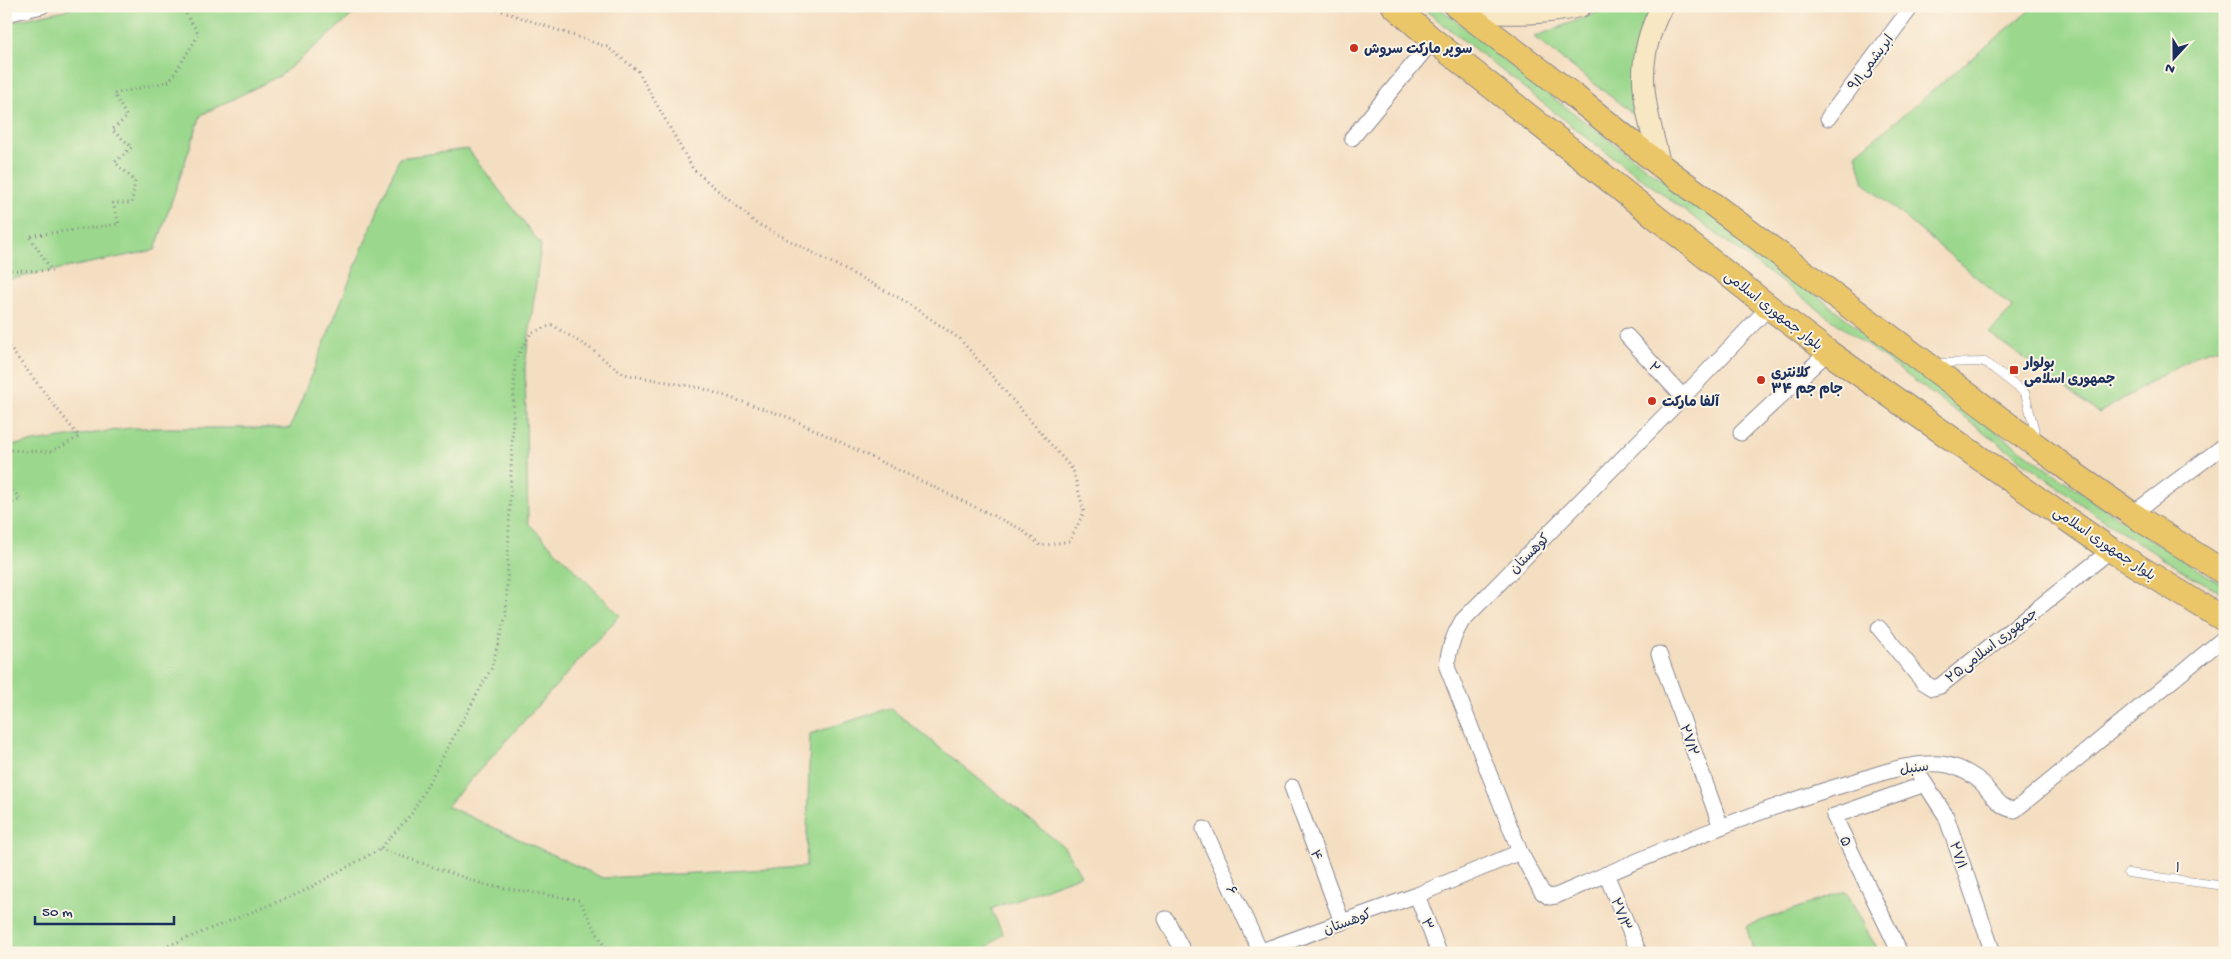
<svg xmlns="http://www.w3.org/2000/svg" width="2231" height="959" font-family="'Gochi Hand','Playpen Sans Arabic',sans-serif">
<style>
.green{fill:#9bd88d;stroke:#5b8476}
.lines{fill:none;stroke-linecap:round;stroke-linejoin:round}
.lane-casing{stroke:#888690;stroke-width:9}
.street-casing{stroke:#888690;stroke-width:17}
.secondary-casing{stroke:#888690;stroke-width:23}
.primary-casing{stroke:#888690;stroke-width:26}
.path{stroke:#888690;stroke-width:3;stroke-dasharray:1 4;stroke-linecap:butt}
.lane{stroke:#fff;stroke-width:8}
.street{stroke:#fff;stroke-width:15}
.secondary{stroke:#f7e8c3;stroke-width:21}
.primary{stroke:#ebc669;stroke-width:24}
.poi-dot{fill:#c8321e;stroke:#fcf5e5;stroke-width:2}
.labels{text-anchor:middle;stroke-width:4;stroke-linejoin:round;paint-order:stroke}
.poi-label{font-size:14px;font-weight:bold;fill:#1b2f5e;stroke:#fcf5e5;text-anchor:start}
.street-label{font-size:14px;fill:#1b2f5e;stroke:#fcf5e5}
</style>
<rect width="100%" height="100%" fill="#fcf5e5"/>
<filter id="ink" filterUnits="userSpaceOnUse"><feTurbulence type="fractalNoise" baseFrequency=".02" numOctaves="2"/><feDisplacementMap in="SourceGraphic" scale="10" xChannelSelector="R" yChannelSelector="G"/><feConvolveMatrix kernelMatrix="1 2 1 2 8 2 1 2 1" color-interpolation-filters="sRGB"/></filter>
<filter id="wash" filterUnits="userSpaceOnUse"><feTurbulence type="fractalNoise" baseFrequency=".0096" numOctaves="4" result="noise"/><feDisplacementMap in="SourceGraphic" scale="20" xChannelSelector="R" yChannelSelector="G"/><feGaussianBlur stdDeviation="1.12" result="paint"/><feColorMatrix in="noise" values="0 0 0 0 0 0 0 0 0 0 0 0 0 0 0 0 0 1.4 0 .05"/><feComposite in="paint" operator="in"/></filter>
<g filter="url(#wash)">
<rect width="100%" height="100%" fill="#f4dec1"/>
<path class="green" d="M83 6H363L281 75 201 115 155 250 6 280V23Z
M1420 6H1437C1481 40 1524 76 1568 109 1649 171 1732 230 1812 292 1946 396 2080 498 2225 586V595L2171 564 2089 510 1591 141Z
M1614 6H1653L1639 36 1636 116 1534 37Z
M2035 6H2225V345L2196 355 2099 413 1989 333 2013 308 1864 183 1856 154Z
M468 149 541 245 525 366 528 523 620 615 447 806 603 878 806 867 810 734 890 708 1064 847 1081 875 991 909 1003 934 980 953H6V446L130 428H290L399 158Z
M1846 891 1879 953H1754L1746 926Z"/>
</g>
<g filter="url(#ink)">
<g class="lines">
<g class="lane-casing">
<path id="lane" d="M1937 363 1985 362 2025 393 2037 439
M2128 873 2225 886"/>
</g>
<g class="street-casing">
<path id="street" d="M6 14 42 6
M1828 118 1912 6
M1352 138 1433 40
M1769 307 1683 397 1462 621C1453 636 1448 649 1447 667L1520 852 1542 892 1549 897 1556 896C1653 854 1751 811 1853 782 1882 773 1910 762 1941 764 1953 765 1966 771 1976 778 1990 788 1997 809 2015 810L2225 637
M1627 336 1683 397
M1741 433 1828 352
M2132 514 2225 445
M1879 628 1923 682 1933 688 1940 686 2111 550
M1659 654 1721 827
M1920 776 1946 816 1993 953
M1292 787 1342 922
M1204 829 1260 951
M1606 874 1639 953
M1417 895 1439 953
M1166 919 1184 953
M1256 953 1417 895 1520 852
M1900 953 1834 816 1925 784"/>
</g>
<g class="secondary-casing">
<path id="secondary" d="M1463 12C1502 13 1543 16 1581 6
M1660 165C1645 103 1631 66 1662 6"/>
</g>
<g class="primary-casing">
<path id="primary" d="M1394 6 1433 40 1769 307 1828 352 2111 550 2225 620
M1456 6 1569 92 1660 165 2077 476 2132 514 2225 573"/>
</g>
<path class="path" d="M6 270 52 271 29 236 119 224 113 203H132L135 181 115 162 132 147 112 130 127 117 114 94 170 81 199 34 181 6
M6 343 79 437 50 452 6 450
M6 483 21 499 6 506
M380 849 486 885 579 900 608 953
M150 953 302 892 380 849 412 813 491 669 506 615 515 360 531 333 552 325 591 349 623 374 701 388 788 417 1021 529 1041 546 1070 541 1084 512 1073 470 960 339 903 300 756 223 693 169 638 71 607 47 487 6"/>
<use href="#lane" class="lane"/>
<use href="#street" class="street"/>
<use href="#secondary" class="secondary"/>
<use href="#primary" class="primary"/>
</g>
</g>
<g class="poi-dot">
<circle cx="1354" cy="48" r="5"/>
<rect x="2009" y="365" width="10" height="10" rx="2.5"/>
<circle cx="1761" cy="380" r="5"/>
<circle cx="1652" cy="401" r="5"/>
</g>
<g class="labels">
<g class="poi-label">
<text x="1364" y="53">سوپر مارکت سروش</text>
<text x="2024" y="367">بولوار<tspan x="2024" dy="16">جمهوری اسلامی</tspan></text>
<text x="1771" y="377">کلانتری<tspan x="1771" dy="16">۳۴ جام جم</tspan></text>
<text x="1662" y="406">آلفا مارکت</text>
</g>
<g class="street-label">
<text transform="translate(1870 62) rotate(-53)" y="5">۹/۱ابریشمی</text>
<text transform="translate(1774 310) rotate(38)" y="5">بلوار جمهوری اسلامی</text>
<text transform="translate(1655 367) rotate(48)" y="5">۲</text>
<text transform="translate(2105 543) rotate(34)" y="5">بلوار جمهوری اسلامی</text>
<text transform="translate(1529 553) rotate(-45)" y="5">کوهستان</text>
<text transform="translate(1991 645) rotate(-38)" y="5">جمهوری اسلامی۲۵</text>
<text transform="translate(1690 740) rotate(70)" y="5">۲۷/۲</text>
<text transform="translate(1914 767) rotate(-8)" y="5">سنبل</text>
<text transform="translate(1846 841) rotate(65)" y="5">۵</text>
<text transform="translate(1317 855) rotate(70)" y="5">۴</text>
<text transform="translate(1959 855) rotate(71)" y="5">۲۷/۱</text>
<text transform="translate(2178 867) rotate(8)" y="5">۱</text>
<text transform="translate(1232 890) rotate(65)" y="5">۶</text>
<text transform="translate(1622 914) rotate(68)" y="5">۲۷/۳</text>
<text transform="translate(1347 921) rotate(-20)" y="5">کوهستان</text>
<text transform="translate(1428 924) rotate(68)" y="5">۳</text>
</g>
</g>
<rect width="2231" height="959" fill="none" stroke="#fcf5e5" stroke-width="25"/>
<g transform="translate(2174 58) rotate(201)" stroke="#fcf5e5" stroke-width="4" paint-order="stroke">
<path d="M0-4L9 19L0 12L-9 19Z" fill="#1b2f5e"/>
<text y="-8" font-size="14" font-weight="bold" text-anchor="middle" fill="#1b2f5e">N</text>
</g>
<path d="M35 916v8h139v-8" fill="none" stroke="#1b2f5e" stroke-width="2.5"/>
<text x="42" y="916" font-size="15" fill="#1b2f5e" stroke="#fcf5e5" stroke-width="4" paint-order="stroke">50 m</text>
</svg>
